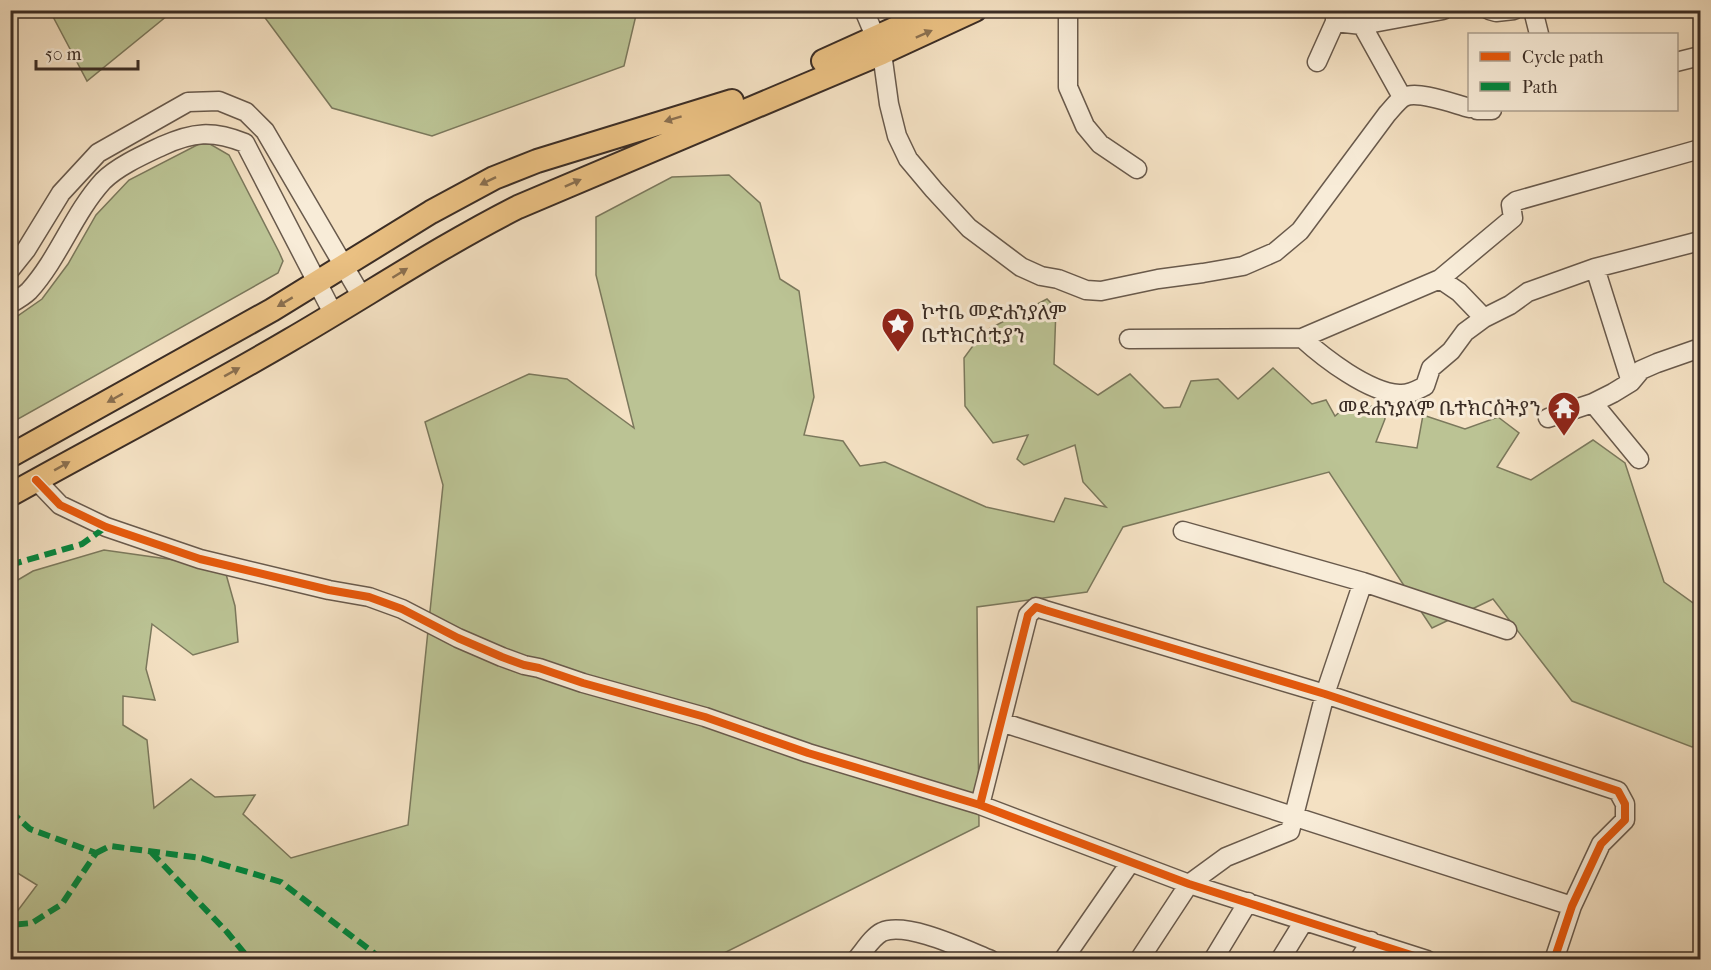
<svg xmlns="http://www.w3.org/2000/svg" width="1711" height="970" font-family="'IM FELL French Canon','Noto Serif Ethiopic',serif">
<style>
.green{fill:#bbc394;stroke:#7b785c;stroke-width:1.5}
.lines{fill:none;stroke-linecap:round;stroke-linejoin:round}
.minor-casing{stroke:#695a4c;stroke-width:21}
.major-casing{stroke:#3b2d25;stroke-width:26}
.minor{stroke:#f8ecd8;stroke-width:18}
.major{stroke:#eac082;stroke-width:22}
.quiet{stroke:#00873e;stroke-width:6;stroke-dasharray:12 6;stroke-linecap:butt}
.cycleway-casing{stroke:#f8ecd8;stroke-width:11}
.cycleway{stroke:#e8590c;stroke-width:8}
.oneway{fill:#8a6f4f}
.labels{text-anchor:middle;stroke-width:6;stroke-linejoin:round;paint-order:stroke}
.poi-label{font-size:20px;fill:#3b2d25;stroke:#f8ecd8;text-anchor:start}
</style>
<rect width="100%" height="100%" fill="#f4e1c3"/>
<filter id="stains"><feTurbulence type="fractalNoise" baseFrequency=".00333" numOctaves="4"/><feColorMatrix values="0 0 0 0 .2 0 0 0 0 .09 0 0 0 0 .02 0 0 0 .5 -.17"/></filter>
<radialGradient id="worn" r=".72"><stop offset=".6" stop-color="#630" stop-opacity="0"/><stop offset="1" stop-color="#630" stop-opacity=".3"/></radialGradient>
<path class="green" d="M50 11H173L87 81Z
M260 11H637L624 66 432 136 332 108Z
M199 144H210L229 155 279 252 283 261 278 273 11 423V320L16 317 42 299 68 264 96 215 129 180Z
M729 175 760 203 780 279 799 291 814 397 804 435 843 441 860 466 885 462 986 507 1054 522 1065 498 1106 507 1083 482 1075 445 1024 465 1017 459 1028 435 993 443 965 406 964 358 983 332 1047 299 1056 308 1054 364 1098 395 1130 374 1164 408 1180 407 1191 381 1218 379 1238 399 1273 368 1312 404 1326 400 1335 416 1350 403 1383 408 1385 419 1376 442 1417 448 1423 415 1465 429 1498 417 1519 433 1497 467 1531 480 1593 440 1625 463 1664 582 1700 608V743L1692 747 1572 701 1493 599 1432 628 1329 472 1123 527 1087 592 977 607 979 826 712 959H11L10 917H13L37 885 11 869V584L33 571 104 550 224 567 235 606 238 642 193 655 152 624 146 669 155 700 123 696V725L147 740 154 808 191 779 215 797 255 795 243 814 291 858 408 825 443 485 425 422 529 374 567 379 634 428 596 275V217L672 177Z"/>
<g class="lines">
<g class="minor-casing">
<path id="minor" d="M864 10 882 53 889 104 897 136 908 159 934 190 969 228 1021 267 1041 276 1058 279 1086 290 1101 291 1158 279 1203 273 1243 266 1275 252 1300 231 1387 114C1392 109 1398 100 1404 97 1418 90 1454 104 1470 108
M1068 10V87L1085 126 1100 144 1137 169
M1489 10 1496 12 1514 10
M1533 10 1539 34
M1335 22 1362 25 1443 10
M1362 25 1402 97
M1317 62 1335 22V12
M1676 62 1700 56
M1477 110H1492
M1595 268 1631 382
M10 270 26 250 61 193 98 153 188 102 219 101 246 112 265 131 362 297
M1440 279 1459 292 1484 318
M10 304C17 300 24 296 29 291 59 258 73 214 103 181 118 166 143 155 162 146 193 132 212 130 245 143L334 315
M1302 338C1324 358 1368 392 1399 394 1409 395 1417 390 1425 386L1431 368 1451 351 1465 332 1484 318 1510 305 1528 292 1595 268 1700 241
M1129 339 1302 338 1440 279 1513 218 1511 205 1516 201 1700 149
M1593 403 1639 459
M1548 418 1593 403 1613 393 1631 382 1641 370 1657 363 1700 348
M36 480 60 505 106 527 200 559 329 590 369 597 402 609 458 638 502 657 524 665 539 668 583 683 705 717 808 753 980 805 1189 884 1427 960
M1183 531 1363 582 1507 630
M1001 722 1572 906
M980 805 1028 615 1036 607 1045 610 1325 694 1618 791 1625 804V820L1601 844 1572 906 1554 960
M856 960C864 951 872 937 882 932 907 921 966 950 991 960
M1063 960 1130 863
M1139 960 1189 884 1226 857 1290 831 1325 694 1363 582
M1213 960 1248 902
M1280 960 1304 921
M1359 960 1371 941"/>
</g>
<g class="major-casing">
<path id="major" d="M823 61 936 10
M10 456 272 310 431 212 494 178 537 161 732 101
M10 495C103 443 198 394 290 340 366 296 439 247 518 207L882 53 975 10"/>
</g>
<use href="#minor" class="minor"/>
<use href="#major" class="major"/>
<path class="quiet" d="M10 565 82 544 106 527
M10 811 30 829 96 853 62 904 32 923 10 925
M151 852 227 932 250 960
M96 853 110 846 201 858 281 882 383 960"/>
<g class="cycleway-casing">
<path id="cycleway" d="M36 480 60 505 106 527 200 559 329 590 369 597 402 609 458 638 502 657 524 665 539 668 583 683 705 717 808 753 980 805 1189 884 1427 960
M980 805 1028 615 1036 607 1045 610 1325 694 1618 791 1625 804V820L1601 844 1572 906 1554 960"/>
</g>
<use href="#cycleway" class="cycleway"/>
</g>
<defs><path id="oneway-solid" d="M-6-.8H1V-3.2L6.5 0L1 3.2V.8H-6Z" transform="scale(1.5)"/></defs>
<g class="oneway">
<use href="#oneway-solid" transform="translate(924 34) rotate(-24)"/>
<use href="#oneway-solid" transform="translate(673 119) rotate(163)"/>
<use href="#oneway-solid" transform="translate(488 181) rotate(154)"/>
<use href="#oneway-solid" transform="translate(573 183) rotate(-24)"/>
<use href="#oneway-solid" transform="translate(400 273) rotate(-32)"/>
<use href="#oneway-solid" transform="translate(285 302) rotate(149)"/>
<use href="#oneway-solid" transform="translate(232 372) rotate(-29)"/>
<use href="#oneway-solid" transform="translate(115 398) rotate(151)"/>
<use href="#oneway-solid" transform="translate(62 466) rotate(-29)"/>
</g>
<defs>
<g id="sight-pin" transform="scale(1.725)"><path d="M0 17L-7.5 6A9.5 9.5 0 1 1 7.5 6Z" fill="#8f2418" stroke="#f8ecd8"/><path d="M0-6L1.8-2.2L6-1.7L2.9 1.2L3.7 5.4L0 3.3L-3.7 5.4L-2.9 1.2L-6-1.7L-1.8-2.2Z" fill="#fff"/></g>
<g id="temple-pin" transform="scale(1.725)"><path d="M0 17L-7.5 6A9.5 9.5 0 1 1 7.5 6Z" fill="#8f2418" stroke="#f8ecd8"/><path d="M0-6L5-2H3V0L6.5 2.5H4V6H1.5V3h-3V6H-4V2.5H-6.5L-3 0V-2H-5Z" fill="#fff"/></g>
</defs>
<g fill-rule="evenodd">
<use href="#sight-pin" x="898" y="324"/>
<use href="#temple-pin" x="1564" y="408"/>
</g>
<g class="labels">
<g class="poi-label">
<text x="921" y="319">ኮተቤ መድሐንያለም<tspan x="921" dy="23">ቤተክርስቲያን</tspan></text>
<text x="1541" y="415" text-anchor="end">መደሐንያለም ቤተክርስትያን</text>
</g>
</g>
<rect width="1711" height="970" fill="none" stroke="#f4e1c3" stroke-width="36"/>
<rect x="12" y="12" width="1687" height="946" fill="none" stroke="#3b2d25" stroke-width="3"/>
<rect x="18" y="18" width="1675" height="934" fill="none" stroke="#3b2d25" stroke-width="1.5"/>
<rect x="1468" y="33" width="210" height="78" fill="#f8ecd8" stroke="#aca090" stroke-width="1.5"/>
<rect x="1480" y="52" width="30" height="9" fill="#e8590c" stroke="#aca090" stroke-width="1.5"/>
<text x="1522" y="63" font-size="18" fill="#3b2d25">Cycle path</text>
<rect x="1480" y="82" width="30" height="9" fill="#00873e" stroke="#aca090" stroke-width="1.5"/>
<text x="1522" y="93" font-size="18" fill="#3b2d25">Path</text>
<path d="M36 60v9h102v-9" fill="none" stroke="#3b2d25" stroke-width="3"/>
<text x="45" y="60" font-size="18" fill="#3b2d25" stroke="#f8ecd8" stroke-width="4.5" paint-order="stroke">50 m</text>
<rect width="100%" height="100%" filter="url(#stains)"/>
<rect width="100%" height="100%" fill="url(#worn)"/>
</svg>
